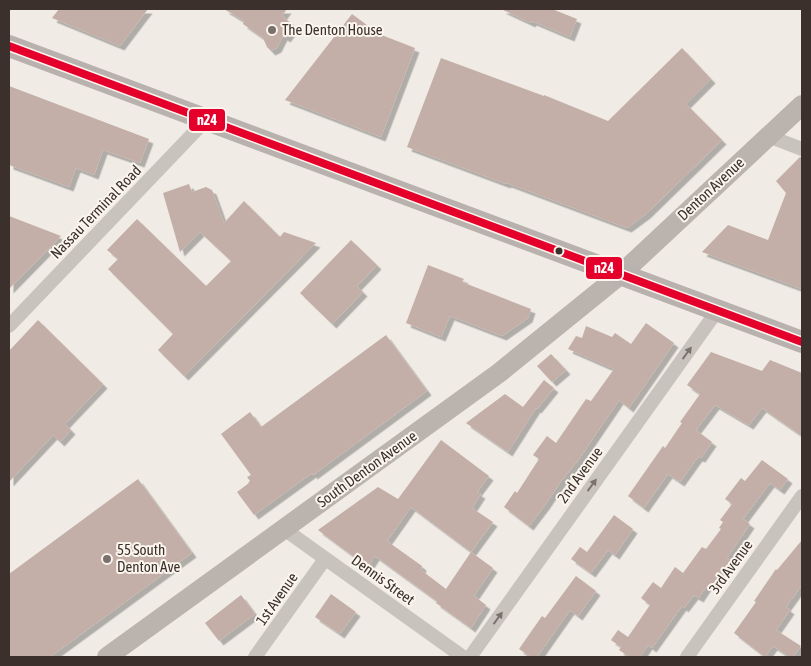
<svg xmlns="http://www.w3.org/2000/svg" width="811" height="666" font-family="'Asap Condensed',sans-serif">
<style>
.building{fill:#c3afa7;fill-rule:evenodd;filter:url(#shadow)}
.lines{fill:none;stroke-linecap:round;stroke-linejoin:round}
.street{stroke:#c9c3be;stroke-width:14}
.secondary{stroke:#bab3ae;stroke-width:20}
.primary{stroke:#b8b1ad;stroke-width:22}
.bus-1-casing{stroke:#fbf5ee;stroke-width:11}
.bus-1{stroke:#e4002b;stroke-width:8}
.oneway{fill:#7b726d}
.poi-dot{fill:#7a716c;stroke:#fbf5ee;stroke-width:2}
.bus-dot{fill:#3b302b;stroke:#fbf5ee;stroke-width:2}
.labels{text-anchor:middle;stroke-width:4;stroke-linejoin:round;paint-order:stroke}
.poi-label{font-size:15px;fill:#3b302b;stroke:#fbf5ee;text-anchor:start}
.street-label{font-size:15px;fill:#3b302b;stroke:#fbf5ee}
.line-badge{stroke:#fbf5ee;stroke-width:2}
.badge-label{font-size:14px;text-anchor:middle;font-weight:bold;fill:#fff}
</style>
<defs>
<filter id="shadow"><feDropShadow dx="4.5" dy="4.5" stdDeviation="0" flood-color="#0004"/></filter>
</defs>
<rect width="100%" height="100%" fill="#f0ebe5"/>
<path class="building" d="M59 9H148L120 46 52 18Z
M224 9H287L282 16 295 26 286 38 283 36 277 48 271 51 267 47 263 38 243 24 244 21Z
M501 9H552L577 19 570 37 532 21 531 23Z
M352 14 379 34 415 48 381 137 285 100Z
M682 48 711 79 686 104 722 140 646 214 627 228 507 183 506 184 407 147 441 58 544 96V95L608 121Z
M9 86 149 139 140 163 103 150 94 175 76 168 69 187 9 165Z
M800 157 802 158V289L702 252 728 225 768 240 786 193 776 181Z
M189 184 192 192 206 187 212 190 224 223 244 201 280 237 284 232 316 243 184 376 158 350 173 334 108 269 118 259 107 250 137 219 206 286 231 261 200 232 180 252 163 193Z
M9 216 61 236 9 289Z
M351 240 377 265 357 286 363 292 332 324 300 293Z
M428 265 464 279 462 282 531 309 528 318 502 336 450 316 441 337 406 323Z
M38 320 103 384 65 424 71 430 60 442 53 435 9 482V351Z
M646 323 674 343 629 408 619 400 579 459 562 480 545 505 529 526 504 507 515 491 517 493 539 459 533 455 547 436 556 443 586 399 591 401 614 369 568 349 576 336 582 338 586 326 612 337 615 333 631 344Z
M386 335 427 391 313 475 312 473 254 515 237 492 249 483H248L250 481 247 477 251 475 221 434 250 412 261 427Z
M711 352 762 371 770 360 802 373V436L762 408 749 425 715 405 696 430 712 442 701 458 698 457 680 482 668 474 644 508 628 496 663 446 665 448 682 423 680 422 700 394 687 385Z
M551 354 566 370 552 382 537 366Z
M544 380 554 388 537 409 536 408 508 452 466 423 505 394 523 407Z
M441 440 489 476 477 492 481 494 472 508 493 522 471 552 493 568 474 596 486 605 471 628 436 603 437 601 375 556 368 567 318 530 378 487 398 499ZM411 507 471 552 446 589 421 570 422 566 387 541Z
M762 460 788 479 780 490 770 483 743 519 750 524 727 558 731 560 711 588 707 586 699 598 694 595 684 608 682 606 652 648 648 645 640 657H630L619 650 621 647 611 640 618 630 628 637 650 605 641 598 653 582 661 588 675 567 683 573 702 547 706 549 721 529 719 528 723 522 720 520 732 504 725 499 741 478 745 481Z
M138 479 192 553 50 657H9V574Z
M614 515 633 529 615 555 608 550 591 573 571 559 580 547 587 552Z
M802 540V585L786 607 790 610 776 630 801 646 793 657H790L773 646 765 657 734 633 756 602 754 601 776 569 777 570Z
M576 576 596 591 578 616 570 610 537 657H531L519 649 542 616 545 618Z
M331 594 356 612 340 634 315 617Z
M241 595 255 614 219 641 205 623Z"/>
<g class="lines">
<path class="street" d="M768 136 802 149
M9 326 207 119
M284 529 463 657
M255 657 325 559
M470 657 717 311
M687 657 802 496"/>
<path class="secondary" d="M107 657 499 373 621 274 802 105"/>
<path class="primary" d="M9 46 802 342"/>
<g class="bus-1-casing">
<path id="bus-1" d="M9 46 802 342"/>
</g>
<use href="#bus-1" class="bus-1"/>
</g>
<defs><path id="oneway-solid" d="M-6-.8H1V-3.2L6.5 0L1 3.2V.8H-6Z" transform="scale(1.25)"/></defs>
<g class="oneway">
<use href="#oneway-solid" transform="translate(687 353) rotate(-54)"/>
<use href="#oneway-solid" transform="translate(592 485) rotate(-54)"/>
<use href="#oneway-solid" transform="translate(498 618) rotate(-54)"/>
</g>
<g class="poi-dot">
<circle cx="272" cy="30" r="5"/>
<circle cx="107" cy="559" r="5"/>
</g>
<circle class="bus-dot" cx="559" cy="251" r="4.5"/>
<g class="labels">
<g class="poi-label">
<text x="282" y="35">The Denton House</text>
<text x="117" y="555">55 South<tspan x="117" dy="17">Denton Ave</tspan></text>
</g>
<g class="street-label">
<text transform="translate(711 189) rotate(-43)" y="5">Denton Avenue</text>
<text transform="translate(96 212) rotate(-46)" y="5">Nassau Terminal Road</text>
<text transform="translate(367 469) rotate(-36)" y="5">South Denton Avenue</text>
<text transform="translate(580 475) rotate(-54)" y="5">2nd Avenue</text>
<text transform="translate(731 567) rotate(-54)" y="5">3rd Avenue</text>
<text transform="translate(383 580) rotate(36)" y="5">Dennis Street</text>
<text transform="translate(277 599) rotate(-55)" y="5">1st Avenue</text>
</g>
</g>
<g class="line-badge">
<rect x="188" y="108" width="38" height="24" rx="5" fill="#e4002b"/>
<rect x="585" y="256" width="38" height="24" rx="5" fill="#e4002b"/>
</g>
<g class="badge-label">
<text x="207" y="125">n24</text>
<text x="604" y="273">n24</text>
</g>
<rect width="811" height="666" fill="none" stroke="#3b302b" stroke-width="20"/>
</svg>
